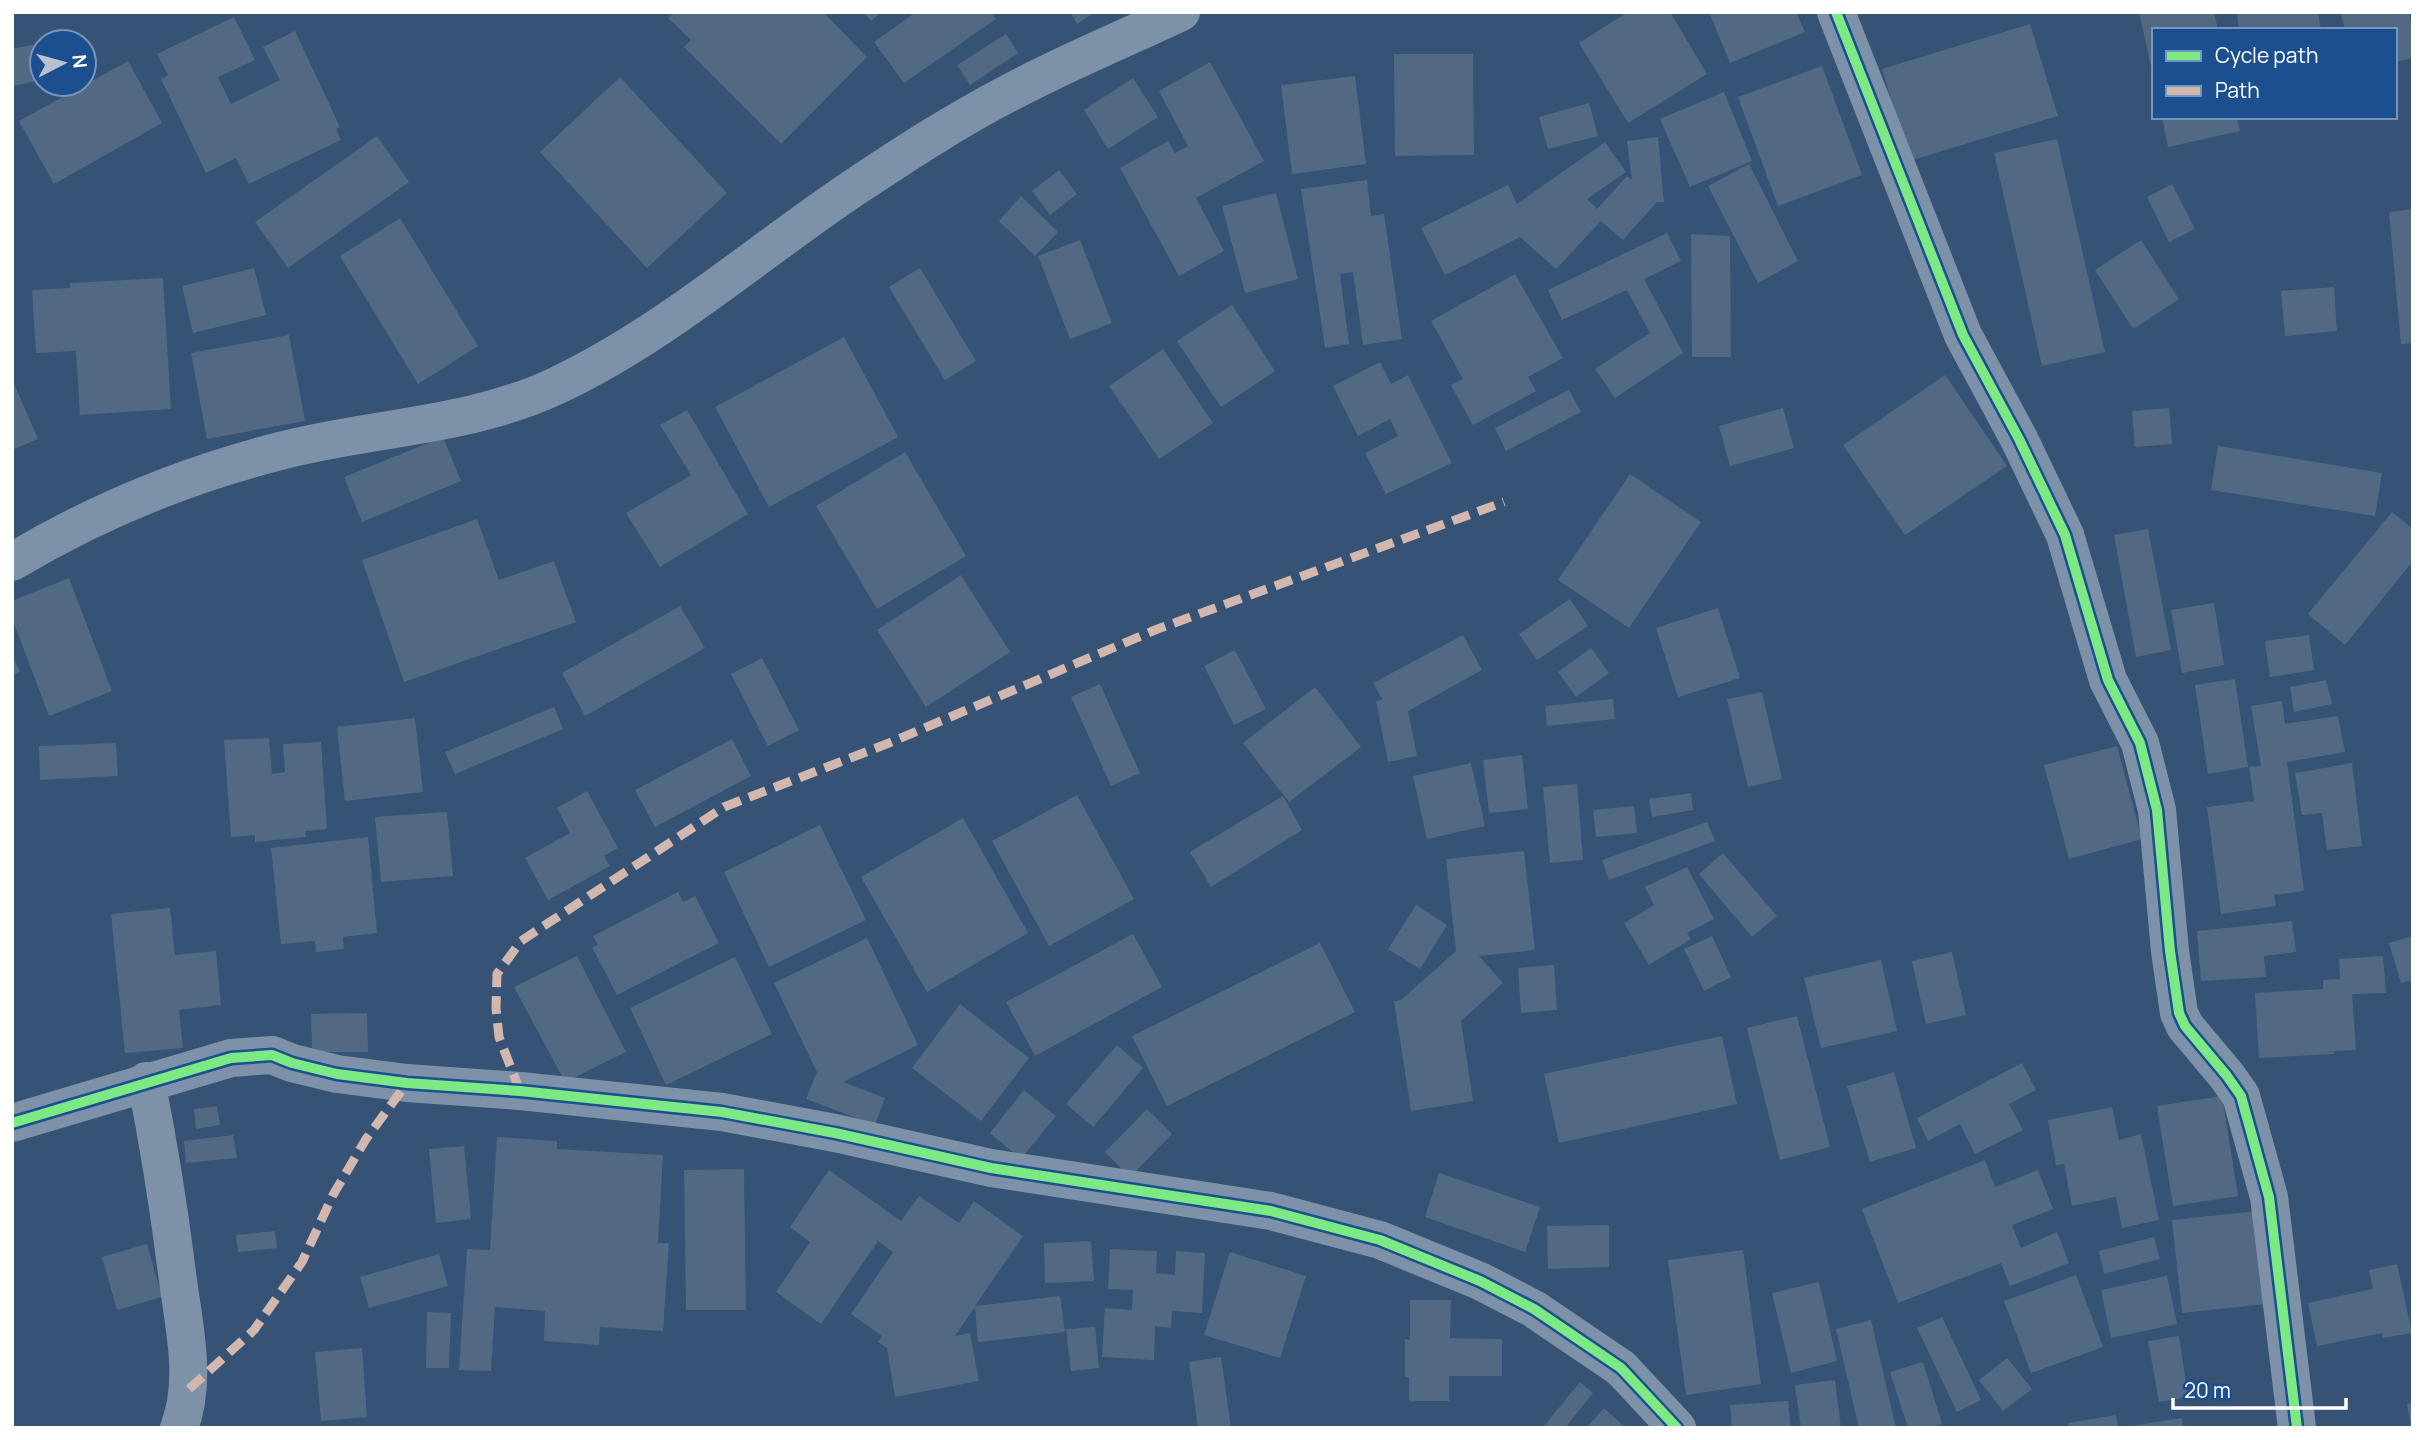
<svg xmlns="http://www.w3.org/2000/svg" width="2425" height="1440" font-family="Manrope,sans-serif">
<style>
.building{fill:#526984}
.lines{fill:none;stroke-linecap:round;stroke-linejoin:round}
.minor{stroke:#7d92a8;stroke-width:38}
.quiet{stroke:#d1b7ad;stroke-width:9;stroke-dasharray:18 9;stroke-linecap:butt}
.cycleway-casing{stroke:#1b4f8f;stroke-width:15}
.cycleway{stroke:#7ce984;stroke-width:10}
</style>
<rect width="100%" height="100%" fill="#365274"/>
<path class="building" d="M674 12H823L867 57 781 144 684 47 691 40 668 18Z
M863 12H881L871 21Z
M916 12H991L996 19 904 83 874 42Z
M1070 12H1095L1077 24Z
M1628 12H1670L1707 74 1628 123 1579 43Z
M1709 12H1796L1805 32 1730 63Z
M2139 12H2214L2218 30H2154L2153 75Z
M2237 12H2318L2321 30H2239Z
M2350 12H2409L2413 29V58L2395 62V30H2345L2341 14Z
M234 17 255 60 218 77 231 104 280 80 263 47 295 31 340 127 336 129 341 140 249 184 236 158 206 173 161 79 168 75 157 54Z
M2030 24 2058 116 1909 161 1882 69Z
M1006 34 1018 53 970 85 957 65Z
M42 43V80L12 86V49Z
M1394 54H1473L1474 155 1395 156Z
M128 61 162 123 54 184 19 121Z
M1210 62 1264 161 1196 198 1224 251 1179 276 1120 168 1168 141 1175 153 1188 146 1159 91Z
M1822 66 1862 175 1778 206 1738 97Z
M1355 76 1366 164 1292 174 1281 85Z
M620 77 727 193 647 268 540 152Z
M1133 78 1158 117 1108 149 1084 110Z
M1724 92 1752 161 1690 187 1660 119Z
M1589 103 1598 136 1548 149 1539 117Z
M2162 117H2237L2240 131 2168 147Z
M377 136 409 182 288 268 255 222Z
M1658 137 1664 202H1657L1623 240 1601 221 1556 269 1520 237 1445 275 1421 228 1508 185 1517 204 1605 142 1626 172 1587 199 1597 209 1627 176 1632 180 1627 141Z
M2057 139 2105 352 2042 366 1994 153Z
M1749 164 1798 261 1758 283 1708 186Z
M1059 170 1077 194 1050 215 1032 191Z
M1367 180 1371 216 1384 214 1402 339 1363 345 1353 272 1340 274 1349 344 1325 348 1301 189Z
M2172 184 2195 229 2169 242 2147 197Z
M1276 193 1298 279 1245 293 1222 206Z
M1021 196 1058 232 1035 256 999 221Z
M2413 209V343L2401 344 2389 212Z
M400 218 478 346 418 384 340 256Z
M1667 233 1681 261 1644 279 1683 353 1615 398 1595 369 1650 333 1627 290 1562 320 1548 290Z
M1691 234 1730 236 1731 357H1692Z
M1080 240 1112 323 1070 339 1038 256Z
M2141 240 2179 299 2133 329 2095 270Z
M254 268 266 315 193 333 182 286Z
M920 268 976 361 945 380 889 287Z
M1515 274 1563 358 1528 377 1536 391 1473 425 1451 385 1463 379 1431 321Z
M163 278 171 409 80 415 76 351 36 353 32 290 70 288V283Z
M2334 287 2337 331 2285 336 2281 291Z
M1232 305 1275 371 1221 407 1177 341Z
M289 335 305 421 207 439 191 353Z
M844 337 898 437 769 507 715 407Z
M1163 349 1213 423 1159 459 1109 386Z
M1380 362 1391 384 1408 375 1452 463 1386 494 1365 453 1398 436 1390 419 1358 436 1333 386Z
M1945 375 2007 466 1905 535 1843 445Z
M12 379 38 439 12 450Z
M1569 390 1581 412 1506 451 1495 428Z
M1783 408 1794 448 1730 466 1719 426Z
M2169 408 2172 444 2135 447 2132 411Z
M687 410 748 514 660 567 626 513 691 475 660 425Z
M443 437 461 481 362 522 344 477Z
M2218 446 2382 473 2375 516 2211 490Z
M905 452 966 556 877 609 816 506Z
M1630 474 1701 522 1629 628 1558 580Z
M2392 512 2413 529V561L2345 645 2308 614Z
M477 519 499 580 554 561 576 622 404 682 362 560Z
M2148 529 2171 650 2136 657 2114 535Z
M961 575 1010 652 926 707 877 630Z
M69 578 112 691 49 716 12 618V601Z
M1570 599 1588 626 1537 660 1519 634Z
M2214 603 2224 665 2182 673 2171 610Z
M680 606 705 648 585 716 562 673Z
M1718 608 1740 678 1678 697 1656 628Z
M1463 635 1482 670 1408 711 1417 756 1388 762 1376 701 1383 700 1373 683Z
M2309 635 2314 670 2270 677 2265 641Z
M1591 648 1609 673 1576 697 1558 672Z
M1235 650 1266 709 1234 725 1204 666Z
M12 656 20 671 12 676Z
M762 658 799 730 768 746 731 674Z
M2235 679 2248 767 2208 774 2195 685Z
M2326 680 2332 704 2294 712 2290 687Z
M1100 684 1140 773 1111 786 1071 697Z
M1315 687 1361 747 1289 802 1243 743Z
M1762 692 1782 779 1748 787 1727 699Z
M1613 699 1615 719 1547 726 1545 706Z
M2282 701 2285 724 2338 716 2345 752 2287 762 2304 891 2274 895 2276 906 2221 914 2207 807 2254 801 2249 767 2261 766 2251 706Z
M554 707 563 729 455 774 445 752Z
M415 718 423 792 345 801 337 727Z
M269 738 272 774 285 772 283 744 321 742 327 829 305 831 306 837 255 842V835L231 837 224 740Z
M732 739 751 776 655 827 635 790Z
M116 743 118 776 40 780 39 746Z
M2117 746 2142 839 2069 859 2044 765Z
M1522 755 1528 809 1489 813 1483 760Z
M1471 763 1485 826 1427 839 1413 776Z
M2352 763 2362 846 2327 850 2322 813 2302 815 2295 773Z
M1577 784 1583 860 1550 863 1543 787Z
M587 791 618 848 604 856 610 866 548 900 525 858 570 833 557 808Z
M1691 793 1693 810 1652 817 1649 799Z
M1077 795 1134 899 1049 946 992 841Z
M1283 796 1302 830 1211 887 1190 852Z
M1634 806 1637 833 1596 837 1593 810Z
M447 812 453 876 381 882 375 817Z
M963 818 1028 933 927 992 861 877Z
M1707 822 1715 841 1609 880 1602 860Z
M820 825 866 920 769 967 724 872Z
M368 837 377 933 343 937 344 949 316 952 315 941 281 944 271 848Z
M1524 851 1535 950 1479 956 1503 983 1461 1021 1473 1101 1411 1111 1394 1001 1401 1000 1456 951 1446 859Z
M1723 853 1777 916 1752 937 1699 874Z
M1687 867 1714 919 1687 933 1691 939 1649 965 1624 923 1654 905 1645 887Z
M678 892 683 902 695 896 719 943 617 995 592 947 598 945 593 936Z
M1416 905 1447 925 1420 969 1388 949Z
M170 908 175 955 216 951 221 1005 179 1010 183 1048 125 1053 111 914Z
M2292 921 2296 952 2264 956 2266 977 2201 981 2197 931Z
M1133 934 1162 987 1035 1056 1006 1002Z
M1712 936 1731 977 1704 991 1684 949Z
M2413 936V980L2401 983 2389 943Z
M867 938 918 1045 843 1082 885 1098 875 1125 806 1099 817 1072 774 983Z
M1320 943 1355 1012 1167 1106 1132 1036Z
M1952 952 1966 1015 1926 1024 1912 961Z
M577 956 626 1052 565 1082 514 987Z
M2383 956 2386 993 2352 994 2356 1050 2334 1051V1054L2259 1058 2255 993 2323 989V980L2340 979 2339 959Z
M735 957 772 1034 666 1085 630 1008Z
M1881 960 1897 1031 1821 1048 1804 978Z
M1554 965 1557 1010 1521 1013 1518 968Z
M960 1004 1029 1058 981 1121 912 1068Z
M367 1013 368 1052H312L311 1014Z
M1797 1016 1830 1147 1780 1160 1747 1028Z
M1722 1036 1737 1104 1559 1143 1544 1074Z
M1117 1045 1143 1068 1093 1127 1066 1104Z
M2022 1063 2036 1090 2009 1104 2023 1130 1975 1154 1960 1124 1928 1141 1917 1118Z
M1894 1072 1916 1148 1870 1162 1847 1086Z
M1024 1090 1056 1116 1021 1159 990 1133Z
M2222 1096 2238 1196 2173 1206 2157 1106Z
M217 1106 220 1125 196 1129 194 1109Z
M2112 1107 2119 1140 2141 1134 2159 1220 2122 1228 2116 1197 2072 1206 2064 1164 2056 1165 2048 1120Z
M1147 1109 1172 1134 1130 1177 1105 1152Z
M233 1135 237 1158 186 1163 184 1141Z
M497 1137 557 1141V1149L663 1155 658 1243H669L663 1331 600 1327 599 1345 544 1341 545 1311 495 1307 491 1371 459 1370 467 1249 490 1250Z
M464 1146 471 1219 436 1223 429 1149Z
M1985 1160 1995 1187 2038 1170 2053 1209 2012 1225 2021 1248 2057 1232 2069 1263 2010 1286 2001 1263 1898 1303 1862 1209Z
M744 1169 746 1310H686L684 1170Z
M829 1170 901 1221 919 1196 959 1223 974 1201 1023 1236 975 1306 1060 1296 1065 1332 978 1342 975 1307 955 1336 970 1333 979 1381 895 1397 887 1348 878 1342 882 1336 851 1314 893 1252 878 1241 821 1324 776 1292 810 1242 790 1227Z
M1439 1173 1540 1207 1525 1252 1425 1217Z
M2257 1211 2266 1304 2182 1313 2172 1220Z
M1609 1225V1267L1548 1269 1547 1226Z
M275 1231 277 1248 238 1252 236 1235Z
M2154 1237 2160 1259 2104 1274 2099 1251Z
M1091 1241 1094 1281 1045 1283 1044 1243Z
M147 1244 162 1297 117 1310 102 1257Z
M1110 1249 1157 1251 1156 1273 1175 1275 1176 1251 1205 1253 1202 1313 1172 1311 1171 1328 1155 1326 1154 1360 1102 1357 1105 1308 1132 1310 1133 1290 1108 1289Z
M1743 1250 1761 1384 1686 1395 1668 1260Z
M1230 1252 1306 1276 1280 1358 1204 1335Z
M439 1254 448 1286 369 1308 360 1277Z
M2397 1264 2412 1333 2383 1338 2382 1333 2317 1346 2308 1303 2373 1289 2369 1270Z
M2076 1275 2103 1347 2031 1373 2004 1301Z
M2167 1276 2177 1324 2111 1338 2101 1290Z
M1819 1282 1837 1361 1791 1373 1772 1293Z
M1410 1300H1451L1450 1338 1502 1339V1376H1449V1401H1409V1377H1405V1339L1410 1340Z
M427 1312 451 1313 449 1368H426Z
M1942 1317 1981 1400 1957 1412 1917 1328Z
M1871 1320 1896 1428H1859L1836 1329Z
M1095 1327 1099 1368 1071 1371 1066 1329Z
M2179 1336 2188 1397 2159 1402 2148 1341Z
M362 1348 367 1417 321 1421 315 1352Z
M1221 1357 1231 1428H1198L1189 1362Z
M2007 1358 2032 1389 2003 1411 1979 1380Z
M1923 1362 1942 1424 1930 1428H1908L1890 1372Z
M1835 1380 1841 1428H1801L1795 1385Z
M1580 1382 1593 1393 1565 1428H1545L1544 1426Z
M1788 1401 1791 1428H1732L1730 1405Z
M2413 1403V1427H2411L2407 1404Z
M1604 1408 1626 1428H1586Z
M2116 1415 2118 1428H2069L2068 1423Z
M2182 1418 2183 1428H2131V1426Z"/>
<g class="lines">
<path class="minor" d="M1836 12 1963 335 2019 439 2065 535 2108 680 2140 743 2157 810 2170 951 2179 1013 2185 1026 2227 1076 2241 1096 2269 1197 2297 1428
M12 562C97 511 188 474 284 450 374 427 473 426 558 385 665 334 754 255 852 189 903 155 955 121 1009 93 1065 63 1124 39 1181 12
M146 1081C159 1145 169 1209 177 1273 183 1323 198 1379 179 1428
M12 1123 231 1058 272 1055 292 1063 337 1074 407 1083 520 1091 722 1112 835 1133 991 1168 1271 1211 1380 1240 1480 1281 1534 1309 1621 1368 1677 1428"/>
<path class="quiet" d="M520 1091 499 1037 496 1008 497 974 521 941 724 807 889 743 1155 630 1504 502
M189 1389 254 1330 302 1262 333 1195 366 1139 407 1083"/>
<g class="cycleway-casing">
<path id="cycleway" d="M1836 12 1963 335 2019 439 2065 535 2108 680 2140 743 2157 810 2170 951 2179 1013 2185 1026 2227 1076 2241 1096 2269 1197 2297 1428
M12 1123 231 1058 272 1055 292 1063 337 1074 407 1083 520 1091 722 1112 835 1133 991 1168 1271 1211 1380 1240 1480 1281 1534 1309 1621 1368 1677 1428"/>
</g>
<use href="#cycleway" class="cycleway"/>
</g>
<rect width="2425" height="1440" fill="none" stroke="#ffffff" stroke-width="28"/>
<rect x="2152" y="28" width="245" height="91" fill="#1b4f8f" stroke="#7695bc" stroke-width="2"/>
<rect x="2166" y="51" width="35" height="10" fill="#7ce984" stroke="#7695bc" stroke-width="2"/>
<text x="2215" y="63" font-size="21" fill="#ffffff">Cycle path</text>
<rect x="2166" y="86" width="35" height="10" fill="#d1b7ad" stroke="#7695bc" stroke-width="2"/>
<text x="2215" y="98" font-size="21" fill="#ffffff">Path</text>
<g transform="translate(63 63) rotate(84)"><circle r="33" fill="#1b4f8f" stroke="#7695bc" stroke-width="2"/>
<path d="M0-5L12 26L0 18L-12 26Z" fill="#b9c2ce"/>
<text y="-10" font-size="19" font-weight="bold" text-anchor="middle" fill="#ffffff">N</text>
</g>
<path d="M2173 1398v10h173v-10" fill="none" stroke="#ffffff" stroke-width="3.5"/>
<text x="2184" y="1398" font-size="21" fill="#ffffff" stroke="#1b4f8f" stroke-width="5" paint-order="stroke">20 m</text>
</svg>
